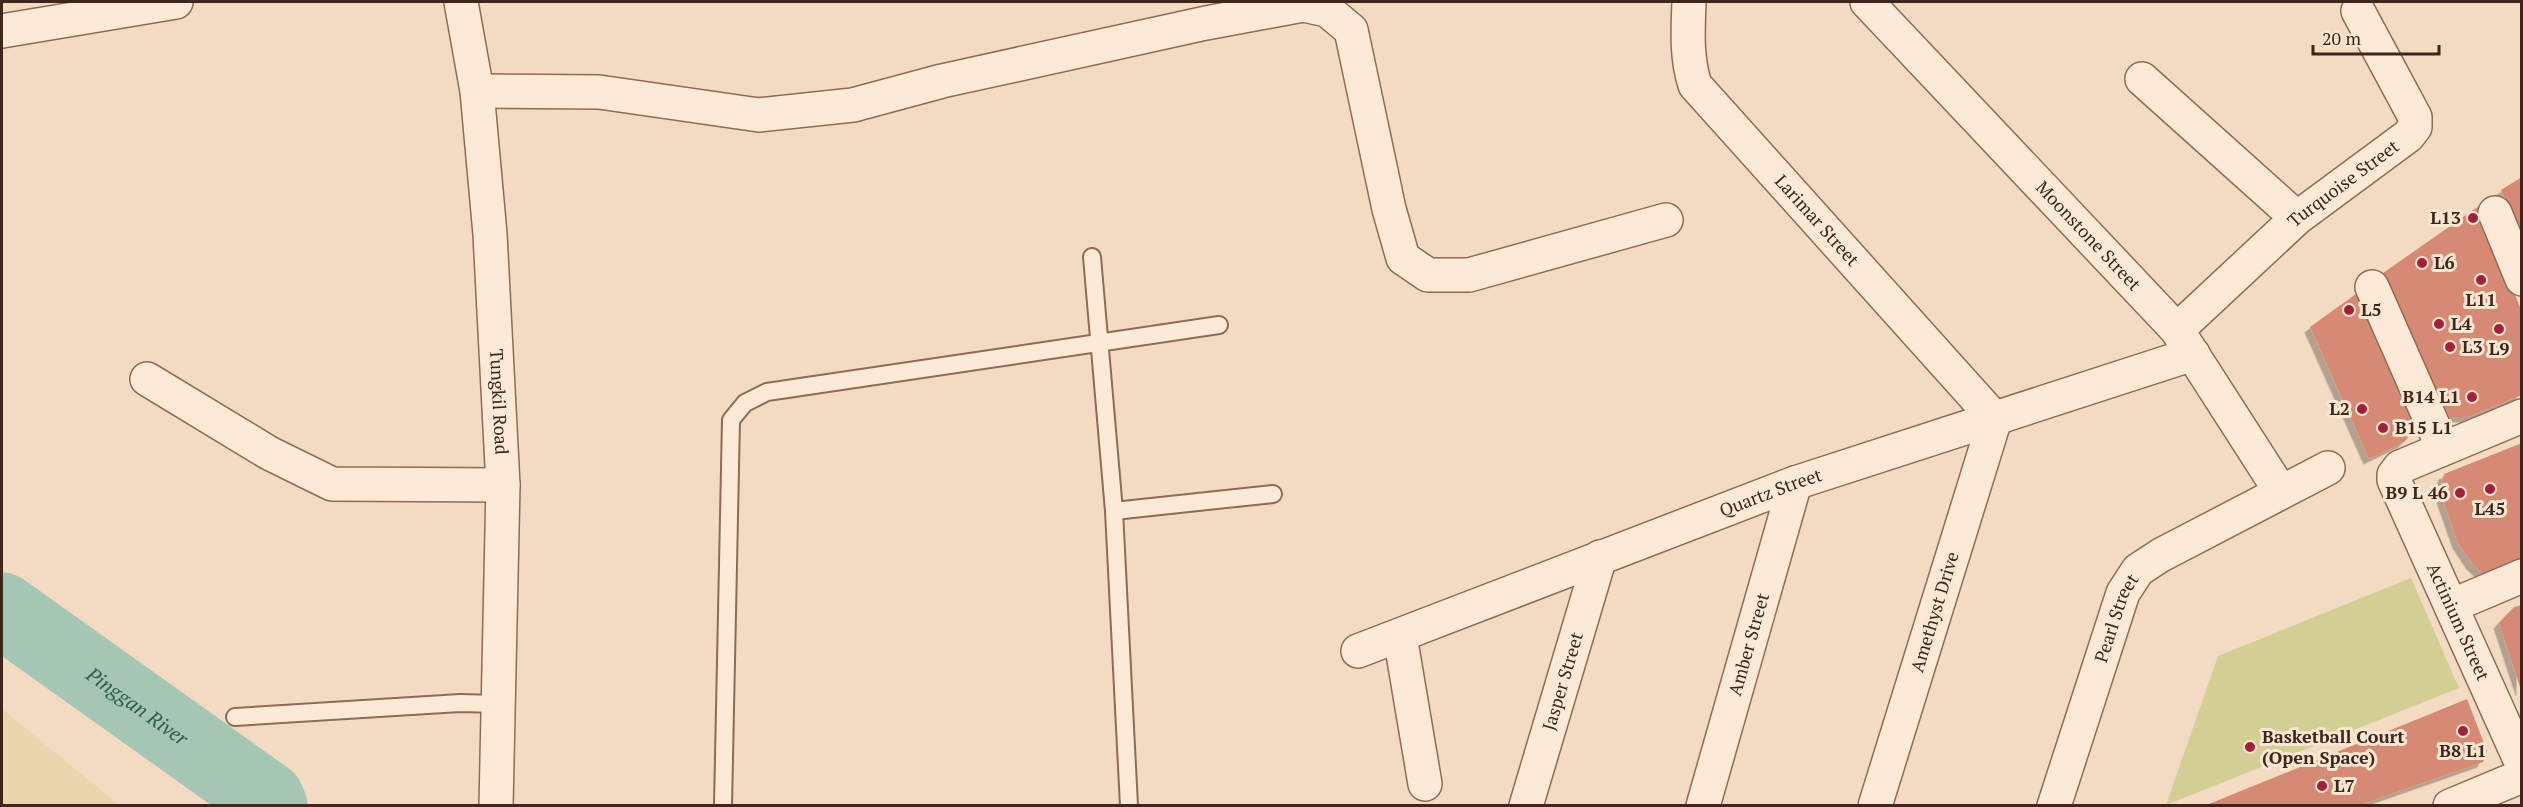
<svg xmlns="http://www.w3.org/2000/svg" width="2523" height="807" font-family="'PT Serif',serif">
<style>
.farmland{fill:#ead5ae}
.green{fill:#d3ce94}
.lines{fill:none;stroke-linecap:round;stroke-linejoin:round}
.river{stroke:#a5c5b5;stroke-width:75}
.building{fill:#d68973;filter:url(#shadow)}
.lane-casing{stroke:#906a56;stroke-width:20}
.street-casing{stroke:#906a56;stroke-width:36}
.lane{stroke:#fdead6;stroke-width:16}
.street{stroke:#fdead6;stroke-width:33}
.poi-dot{fill:#a61f3a;stroke:#fae7d2;stroke-width:2}
.labels{text-anchor:middle;stroke-width:6;stroke-linejoin:round;paint-order:stroke}
.street-label{font-size:18px;fill:#3e261c;stroke:#fae7d2}
.poi-label{font-size:18px;font-weight:bold;fill:#3e261c;stroke:#fae7d2;text-anchor:start}
.water-label{font-size:20px;font-style:italic;fill:#2a5f51;stroke:#fae7d2}
</style>
<defs>
<filter id="shadow"><feDropShadow dx="-5.5" dy="5.5" stdDeviation="0" flood-color="#0004"/></filter>
</defs>
<rect width="100%" height="100%" fill="#f3dbc2"/>
<path class="farmland" d="M2 709 119 805H2Z"/>
<path class="green" d="M2411 578 2459 688 2166 805 2218 656Z"/>
<g class="lines">
<path class="river" id="s1" d="M2 610 267 799 270 806"/>
</g>
<path class="building" d="M2522 177V236L2501 190Z
M2479 206 2522 312V395L2468 417H2447L2383 273Z
M2356 294 2413 419 2412 433 2404 442 2369 459 2310 327Z
M2522 443V563L2487 578 2472 564 2458 543 2443 500 2441 486 2444 474Z
M2522 605V690H2521L2499 623 2514 607Z
M2467 699 2487 751 2483 762 2357 806H2204Z"/>
<g class="lines">
<g class="lane-casing">
<path id="lane" d="M1092 257 1114 511 1129 806
M1114 511 1273 494
M235 717 460 703 499 704
M723 806 731 420 745 403 767 392 1219 325"/>
</g>
<g class="street-casing">
<g id="street">
<path id="s2" d="M461 2 477 91 490 234 503 485 496 806"/>
<path id="s3" d="M1689 2C1688 30 1686 57 1695 85L1995 419 1875 806"/>
<path id="s4" d="M1867 2 2177 330 2281 492"/>
<path d="M2 31 176 2"/>
<path d="M2142 79 2297 218"/>
<path d="M477 91 599 92 759 115 853 105 942 81 1206 23 1303 5 1327 10 1351 30 1389 209 1403 258 1428 275H1469L1666 220"/>
<path d="M2495 213 2522 279"/>
<path d="M2372 287 2443 448"/>
<path id="s5" d="M2177 330 2297 218 2408 136 2415 127V117L2358 11"/>
<path d="M147 379 269 453 332 484 503 485"/>
<path id="s6" d="M2522 416 2400 467 2394 475V480L2522 764"/>
<path d="M2451 606 2522 576"/>
<path d="M1400 636 1425 784"/>
<path id="s7" d="M1358 651 1795 483 2193 354"/>
<path id="s8" d="M1526 806 1600 557"/>
<path id="s9" d="M1703 806 1795 483"/>
<path id="s10" d="M2054 806 2123 593 2138 570 2161 555 2328 468"/>
<path d="M2450 806 2522 776"/>
</g>
</g>
<use href="#lane" class="lane"/>
<use href="#street" class="street"/>
</g>
<g class="poi-dot">
<circle cx="2473" cy="218" r="6"/>
<circle cx="2422" cy="263" r="6"/>
<circle cx="2481" cy="280" r="6"/>
<circle cx="2349" cy="310" r="6"/>
<circle cx="2439" cy="324" r="6"/>
<circle cx="2499" cy="329" r="6"/>
<circle cx="2450" cy="347" r="6"/>
<circle cx="2472" cy="397" r="6"/>
<circle cx="2362" cy="409" r="6"/>
<circle cx="2383" cy="428" r="6"/>
<circle cx="2490" cy="489" r="6"/>
<circle cx="2460" cy="493" r="6"/>
<circle cx="2463" cy="731" r="6"/>
<circle cx="2250" cy="747" r="6"/>
<circle cx="2322" cy="786" r="6"/>
</g>
<g class="labels">
<g class="street-label">
<text dy="6" stroke="none"><textPath href="#s5" startOffset="222">Turquoise Street</textPath></text>
<text dy="6" stroke="none"><textPath href="#s3" startOffset="266">Larimar Street</textPath></text>
<text dy="6" stroke="none"><textPath href="#s4" startOffset="322">Moonstone Street</textPath></text>
<text dy="6" stroke="none"><textPath href="#s2" startOffset="402">Tungkil Road</textPath></text>
<text dy="6" stroke="none"><textPath href="#s7" startOffset="442">Quartz Street</textPath></text>
<text transform="translate(1935 612) rotate(-73)" y="6">Amethyst Drive</text>
<text dy="6" stroke="none"><textPath href="#s10" startOffset="198">Pearl Street</textPath></text>
<text dy="6" stroke="none"><textPath href="#s6" startOffset="303">Actinium Street</textPath></text>
<text dy="6" stroke="none"><textPath href="#s9" startOffset="168">Amber Street</textPath></text>
<text dy="6" stroke="none"><textPath href="#s8" startOffset="130">Jasper Street</textPath></text>
</g>
<g class="poi-label">
<text x="2461" y="224" text-anchor="end">L13</text>
<text x="2434" y="269">L6</text>
<text x="2481" y="306" text-anchor="middle">L11</text>
<text x="2361" y="316">L5</text>
<text x="2451" y="330">L4</text>
<text x="2462" y="353">L3</text>
<text x="2499" y="355" text-anchor="middle">L9</text>
<text x="2460" y="403" text-anchor="end">B14 L1</text>
<text x="2350" y="415" text-anchor="end">L2</text>
<text x="2395" y="434">B15 L1</text>
<text x="2448" y="499" text-anchor="end">B9 L 46</text>
<text x="2490" y="515" text-anchor="middle">L45</text>
<text x="2262" y="743">Basketball Court<tspan x="2262" dy="21">(Open Space)</tspan></text>
<text x="2463" y="757" text-anchor="middle">B8 L1</text>
<text x="2334" y="792">L7</text>
</g>
<g class="water-label">
<text dy="7" stroke="none"><textPath href="#s1" startOffset="166">Pinggan River</textPath></text>
</g>
</g>
<rect width="2523" height="807" fill="none" stroke="#3e261c" stroke-width="6"/>
<path d="M2313 45v9h126v-9" fill="none" stroke="#3e261c" stroke-width="3"/>
<text x="2322" y="45" font-size="18" fill="#3e261c" stroke="#fae7d2" stroke-width="4.5" paint-order="stroke">20 m</text>
</svg>
